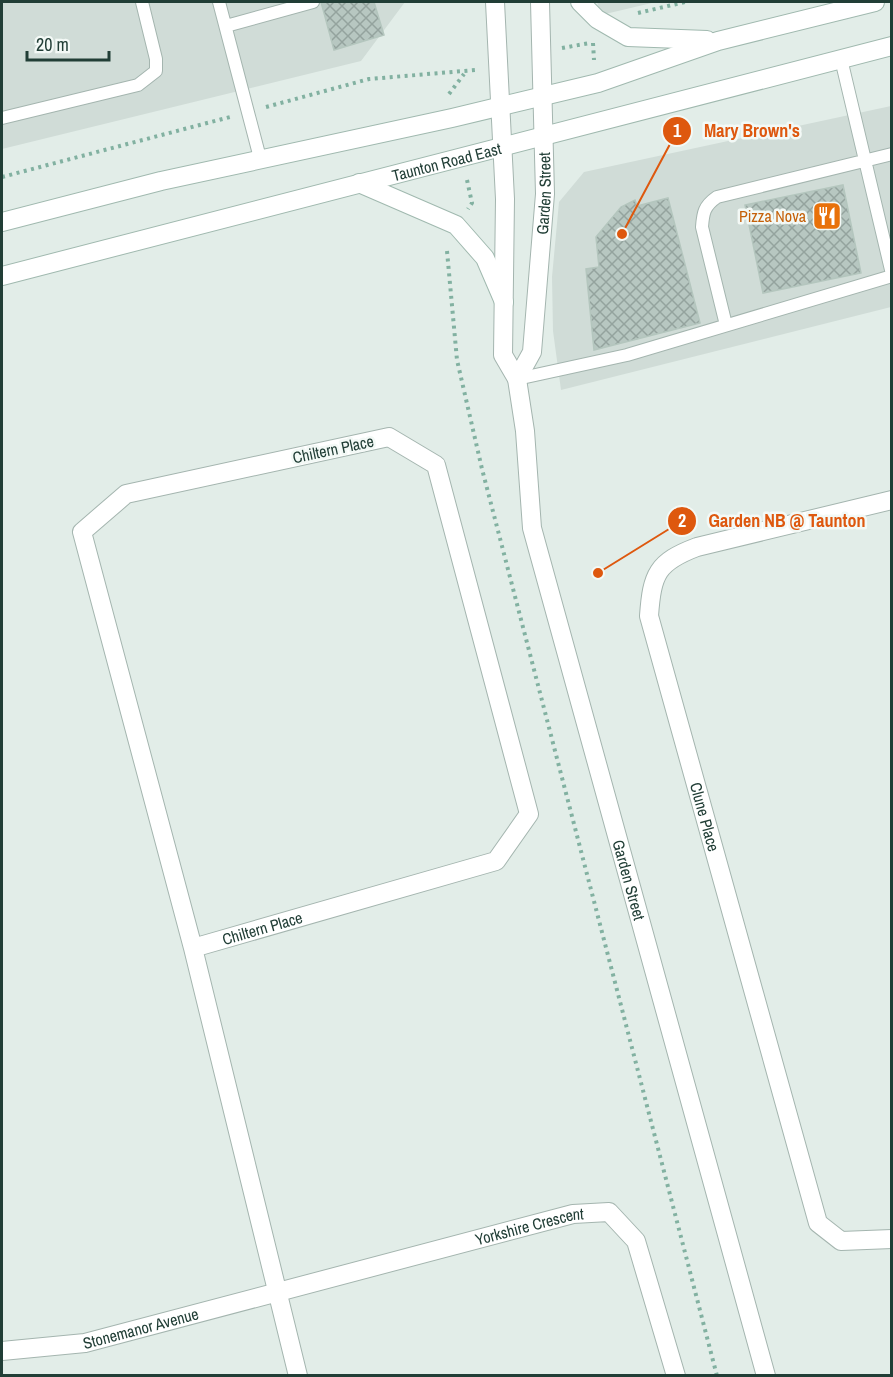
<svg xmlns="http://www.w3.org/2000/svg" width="893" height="1377" font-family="'Archivo Narrow',sans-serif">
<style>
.built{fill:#d0dcd7}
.building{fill:url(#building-cross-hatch);stroke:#b4c6be;stroke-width:1.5}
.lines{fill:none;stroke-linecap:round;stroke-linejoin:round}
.service-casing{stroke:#a4b5af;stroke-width:14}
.minor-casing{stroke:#a4b5af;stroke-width:20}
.tertiary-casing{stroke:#a4b5af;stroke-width:20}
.secondary-casing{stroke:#a0b9af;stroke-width:20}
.path{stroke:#82b1a1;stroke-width:4;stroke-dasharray:3 4.5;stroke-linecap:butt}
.service{stroke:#fff;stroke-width:12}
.minor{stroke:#fff;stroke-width:18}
.tertiary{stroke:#fff;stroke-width:18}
.secondary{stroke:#fff;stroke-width:18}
.labels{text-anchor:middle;stroke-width:5;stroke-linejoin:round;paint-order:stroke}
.street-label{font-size:16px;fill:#213e36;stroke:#f3f9f6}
.food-label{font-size:16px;fill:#c56008;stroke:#f3f9f6;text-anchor:end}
.leader{fill:none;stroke:#de580e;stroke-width:2}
.callout-dot{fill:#de580e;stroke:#f3f9f6;stroke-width:2}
.mark-label{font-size:18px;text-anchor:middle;font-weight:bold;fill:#fff}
.callout-label{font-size:18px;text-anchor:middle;font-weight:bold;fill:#de580e;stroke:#f3f9f6;stroke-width:5;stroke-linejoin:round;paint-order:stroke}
</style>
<defs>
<pattern id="building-cross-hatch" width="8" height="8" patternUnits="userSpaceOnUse" patternTransform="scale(1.5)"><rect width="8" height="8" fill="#b7c7c1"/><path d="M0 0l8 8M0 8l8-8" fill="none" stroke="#94a39e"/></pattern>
</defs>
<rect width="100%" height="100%" fill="#e2ede8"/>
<path class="built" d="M2 2H405L361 61 2 149Z
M597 2H656L601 15Z
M891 106V307L561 390 553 331 552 277 559 202 584 172Z"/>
<path class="building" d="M321 2H374L384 35 334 50Z
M843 185 861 273 763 293 745 205Z
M668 198 700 323 594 350 586 269 599 267 596 237 621 207 635 200 637 206Z"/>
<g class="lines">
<g class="service-casing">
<path id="service" d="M219 2 260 158
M226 26 313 2
M841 59 892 274
M2 118 138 85 156 71V59L142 2
M726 325 702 227C703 213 704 206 717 197L892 154
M517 379 627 355 892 276"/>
</g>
<g class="minor-casing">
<g id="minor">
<path id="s1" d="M892 500 697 547C657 562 652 574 649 616L818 1223 841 1241 892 1239"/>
<path id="s2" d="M193 948 496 861 529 814 436 465 389 437 126 494 82 532 193 948 298 1376"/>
<path id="s3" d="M2 1351 85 1343 573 1214 609 1212 636 1241 676 1376"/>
</g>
</g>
<g class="tertiary-casing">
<g id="tertiary">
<path id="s4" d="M495 2 505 199 503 355 517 379 525 431 532 528 766 1376"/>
<path id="s5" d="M517 379 532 352 545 194 540 2"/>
</g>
</g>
<g class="secondary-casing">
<g id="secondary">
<path d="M580 2 597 19 628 37 707 40"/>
<path d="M359 183 456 225 485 258 504 302"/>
<path d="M2 222 161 181 452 118 598 83 718 41 875 2"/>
<path id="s6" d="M2 276C298 199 595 125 892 46"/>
</g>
</g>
<path class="path" d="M638 13 685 2
M593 43 594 60
M562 48 590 43
M449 94 464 74
M266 107 369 79 476 70
M2 177 230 117
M467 180 472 203 468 209
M447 251 457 360 482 469 717 1376"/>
<use href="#service" class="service"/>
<use href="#minor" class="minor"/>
<use href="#tertiary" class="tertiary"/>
<use href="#secondary" class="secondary"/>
</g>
<defs>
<g id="restaurant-square" transform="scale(1.5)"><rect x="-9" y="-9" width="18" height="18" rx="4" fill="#e8710a" stroke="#f3f9f6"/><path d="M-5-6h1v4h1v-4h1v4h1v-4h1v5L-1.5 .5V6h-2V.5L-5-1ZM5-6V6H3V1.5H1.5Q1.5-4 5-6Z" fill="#fff"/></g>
</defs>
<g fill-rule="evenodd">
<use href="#restaurant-square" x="827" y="216"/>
</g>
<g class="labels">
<g class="street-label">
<text dy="6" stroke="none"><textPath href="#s6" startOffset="459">Taunton Road East</textPath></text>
<text dy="6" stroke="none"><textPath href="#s5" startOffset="190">Garden Street</textPath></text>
<text transform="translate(333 449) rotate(-12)" y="6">Chiltern Place</text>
<text dy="6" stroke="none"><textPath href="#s1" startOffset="501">Clune Place</textPath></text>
<text dy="6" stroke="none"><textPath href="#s4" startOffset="896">Garden Street</textPath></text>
<text dy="6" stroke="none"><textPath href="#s2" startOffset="72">Chiltern Place</textPath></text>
<text dy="6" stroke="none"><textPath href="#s3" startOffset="543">Yorkshire Crescent</textPath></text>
<text dy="6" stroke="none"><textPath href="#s3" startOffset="141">Stonemanor Avenue</textPath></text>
</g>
<g class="food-label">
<text x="806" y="222">Pizza Nova</text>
</g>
</g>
<path class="leader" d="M622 234L677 131M598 573L682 521"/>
<g class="callout-dot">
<circle cx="622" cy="234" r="6"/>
<circle cx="598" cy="573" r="6"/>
<circle cx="677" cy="131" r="15"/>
<circle cx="682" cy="521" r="15"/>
</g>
<g class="mark-label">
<text x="677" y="137">1</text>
<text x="682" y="527">2</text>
</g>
<g class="callout-label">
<text x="752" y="137">Mary Brown's</text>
<text x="787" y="527">Garden NB @ Taunton</text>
</g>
<rect width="893" height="1377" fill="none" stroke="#213e36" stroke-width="6"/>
<path d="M27 51v9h82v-9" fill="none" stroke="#213e36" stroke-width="3"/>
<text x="36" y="51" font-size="18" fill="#213e36" stroke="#f3f9f6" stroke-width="4.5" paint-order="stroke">20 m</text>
</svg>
